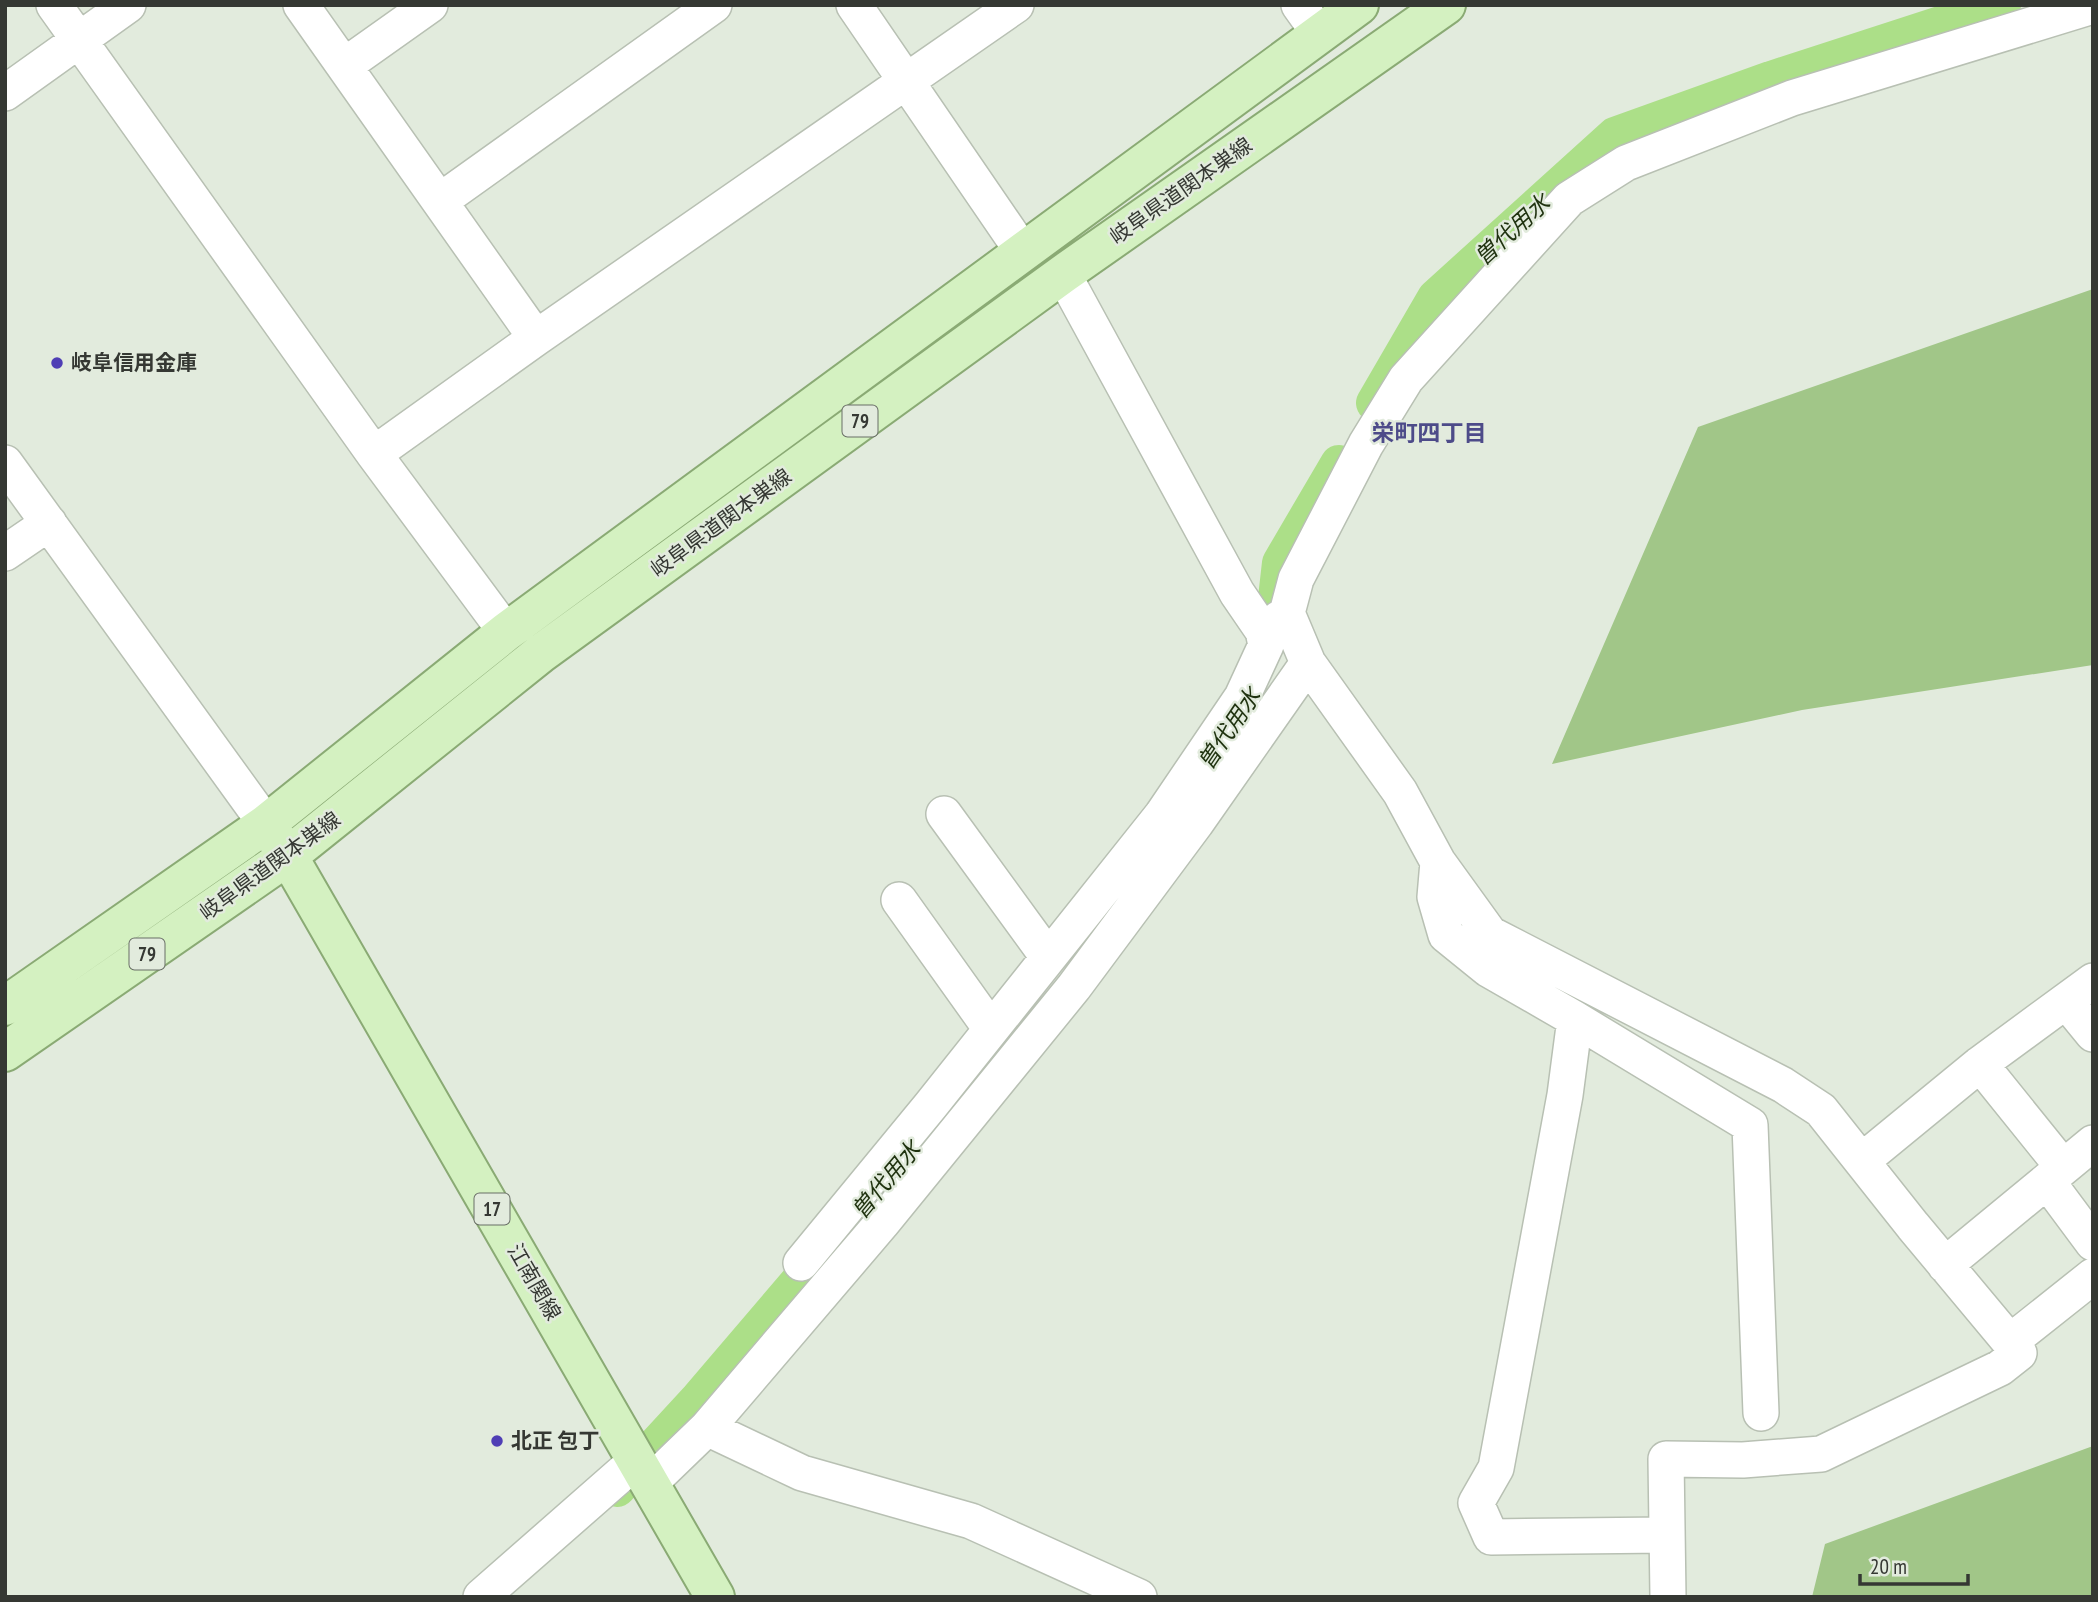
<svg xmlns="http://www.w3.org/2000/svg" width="2098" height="1602" font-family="'PT Sans Narrow','Noto Sans JP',sans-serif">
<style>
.green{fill:#a1c688}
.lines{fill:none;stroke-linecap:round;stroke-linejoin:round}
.canal{stroke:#acdf88;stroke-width:38}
.minor-casing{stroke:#b8c0b3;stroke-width:38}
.major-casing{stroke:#8aaa74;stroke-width:42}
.minor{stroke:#fff;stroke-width:35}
.major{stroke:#d4f1c1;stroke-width:38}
.poi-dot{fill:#4f3eb5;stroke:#e2ebdd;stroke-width:2.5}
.labels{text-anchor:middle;stroke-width:5;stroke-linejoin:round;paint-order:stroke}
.shield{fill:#e2ebdd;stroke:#696e66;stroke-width:2}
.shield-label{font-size:19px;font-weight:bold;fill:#353833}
.street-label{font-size:21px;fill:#353833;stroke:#e2ebdd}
.poi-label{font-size:21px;font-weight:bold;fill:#353833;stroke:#e2ebdd;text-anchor:start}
.water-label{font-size:23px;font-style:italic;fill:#203310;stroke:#e2ebdd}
.neighbourhood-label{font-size:23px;font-weight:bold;fill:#4d4b89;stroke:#e2ebdd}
</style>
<rect width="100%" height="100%" fill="#e2ebdd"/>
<path class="green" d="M2093 289V665L1802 710 1552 764 1698 427Z
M2093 1446V1597H1812L1825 1544Z"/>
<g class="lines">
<path class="canal" d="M1375 403 1436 298 1615 136 1771 80 2002 5
M1274 625 1281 563 1339 464
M617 1488 699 1399 834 1241"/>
<g class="minor-casing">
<path id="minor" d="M54 5 374 454 506 632
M301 5 536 338
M854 5 1023 252
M1299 5 1319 33
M344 66 430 5
M5 93 128 5
M440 201 714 5
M1063 274 1237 593 1263 631 1280 618
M374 454 536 338 1016 5
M5 463 266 824
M5 553 49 523
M944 814 1048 957
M1438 862 1435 897 1446 935 1488 969 1575 1019 1565 1095 1496 1468 1476 1503 1491 1537 1666 1535
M899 900 991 1029
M2066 1001 2093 1034
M1575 1019 1750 1125 1761 1413
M1980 1064 2063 1167
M1863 1160 1980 1064 2093 981
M2047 1181 2093 1243
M801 1263 931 1105 1162 815 1242 697 1266 645 1263 631
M1945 1265 2093 1143
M2010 1342 2093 1276
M707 1428 802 1473 971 1521 1139 1597
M649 1484 707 1428 882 1223 1074 987 1196 823 1308 663
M481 1597 636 1461
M1668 1597 1666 1459 1743 1460 1821 1454 2000 1368 2019 1353 1913 1226 1821 1110 1783 1085 1490 934 1438 862 1400 792 1308 663 1287 613 1296 579 1366 444 1406 379 1569 199 1626 163 1792 98 2093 6"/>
</g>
<g class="major-casing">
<path id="major" d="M273 834 288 856 715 1597
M5 1006 266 824 506 632 1359 5
M5 1052 288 856 540 654 1063 274 1446 5"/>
</g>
<use href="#minor" class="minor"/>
<use href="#major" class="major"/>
</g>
<g class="poi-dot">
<circle cx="57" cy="363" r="7"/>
<circle cx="497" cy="1441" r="7"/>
</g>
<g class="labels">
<g class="shield">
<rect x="842.5" y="405.5" width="35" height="31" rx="5"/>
<rect x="129.5" y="938.5" width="35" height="31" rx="5"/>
<rect x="474.5" y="1193.5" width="35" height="31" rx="5"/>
</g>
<g class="shield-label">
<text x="860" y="428">79</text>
<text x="147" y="961">79</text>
<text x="492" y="1216">17</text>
</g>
<g class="street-label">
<text transform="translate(1181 191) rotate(-35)" y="7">岐阜県道関本巣線</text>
<text transform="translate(721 523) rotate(-36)" y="7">岐阜県道関本巣線</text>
<text transform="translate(270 866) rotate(-36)" y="7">岐阜県道関本巣線</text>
<text transform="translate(534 1282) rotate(60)" y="7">江南関線</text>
</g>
<g class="poi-label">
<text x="71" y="370">岐阜信用金庫</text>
<text x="511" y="1448">北正 包丁</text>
</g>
<g class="water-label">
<text transform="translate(1512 230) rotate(-42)" y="8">曽代用水</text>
<text transform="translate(1229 729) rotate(-56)" y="8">曽代用水</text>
<text transform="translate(886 1180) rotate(-50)" y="8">曽代用水</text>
</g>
<g class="neighbourhood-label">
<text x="1429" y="441">栄町四丁目</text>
</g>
</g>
<rect width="2098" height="1602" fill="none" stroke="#353833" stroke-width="14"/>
<path d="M1860 1574v10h108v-10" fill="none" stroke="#353833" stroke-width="3.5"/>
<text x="1870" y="1574" font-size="21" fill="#353833" stroke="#e2ebdd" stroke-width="5" paint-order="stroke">20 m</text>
</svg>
